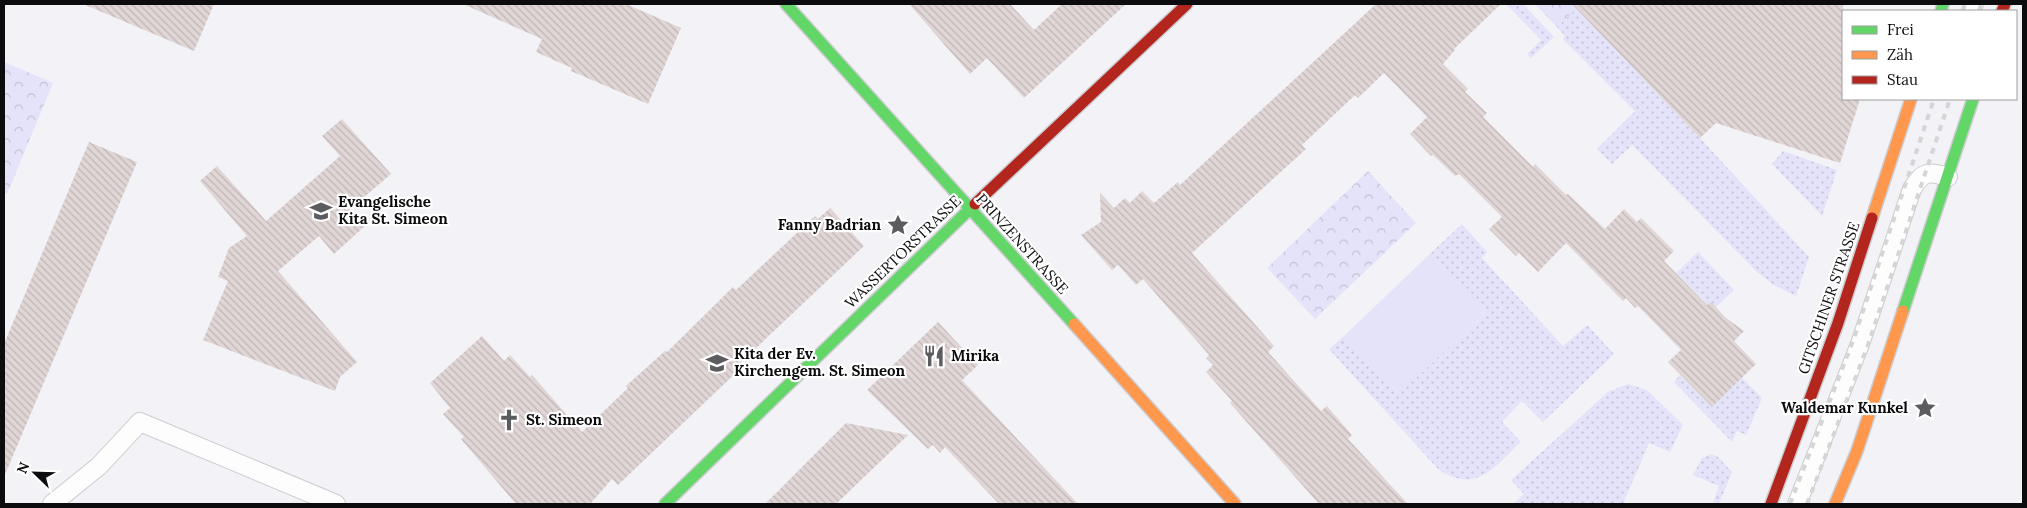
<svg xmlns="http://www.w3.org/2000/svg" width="2027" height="508" font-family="Lora,serif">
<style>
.grass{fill:url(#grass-dots)}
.park{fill:url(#park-crowns)}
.pitch{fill:#e4e3fa}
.building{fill:url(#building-back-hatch)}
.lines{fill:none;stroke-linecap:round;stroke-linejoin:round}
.lane-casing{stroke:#ccccd0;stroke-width:20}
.fast-casing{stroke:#ccccd0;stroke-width:14}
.slow-casing{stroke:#ccccd0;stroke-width:14}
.jam-casing{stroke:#ccccd0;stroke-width:14}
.lane{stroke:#fdfdfe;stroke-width:18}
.fast{stroke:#63d668;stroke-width:11}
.slow{stroke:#ff974d;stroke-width:11}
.jam{stroke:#b3261e;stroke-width:11}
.rail{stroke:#d5d5d6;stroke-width:4;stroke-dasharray:6 6;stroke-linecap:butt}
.labels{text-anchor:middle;stroke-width:4.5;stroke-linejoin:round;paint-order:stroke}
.poi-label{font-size:15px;font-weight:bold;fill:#0c0c0e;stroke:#fff;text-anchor:start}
.street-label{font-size:15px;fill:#0c0c0e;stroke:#fff}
</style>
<defs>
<pattern id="grass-dots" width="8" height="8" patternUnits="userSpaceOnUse" patternTransform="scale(1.25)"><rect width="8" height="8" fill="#e4e3fa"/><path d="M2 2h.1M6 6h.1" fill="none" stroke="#c2c2d5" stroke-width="1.8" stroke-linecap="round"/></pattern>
<pattern id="park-crowns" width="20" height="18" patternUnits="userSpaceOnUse" patternTransform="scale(1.25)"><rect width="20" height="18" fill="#e4e3fa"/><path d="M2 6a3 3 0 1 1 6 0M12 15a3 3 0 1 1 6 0" fill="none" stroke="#c2c2d5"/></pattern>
<pattern id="building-back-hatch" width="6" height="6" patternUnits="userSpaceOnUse" patternTransform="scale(1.25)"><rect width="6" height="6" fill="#e0d6d5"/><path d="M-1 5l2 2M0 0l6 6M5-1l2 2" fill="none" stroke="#bfb6b6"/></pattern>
</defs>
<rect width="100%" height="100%" fill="#f2f2f7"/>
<path class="grass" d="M1506 4H1523L1554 37 1531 58 1527 54 1541 40Z
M1576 8 1700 138 1809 257 1796 296 1774 285 1758 273 1632 145 1612 164 1597 149 1635 111 1563 39 1565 36 1557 27Z
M1783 151 1837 170 1822 216 1772 164Z
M1462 224 1487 252 1482 258 1563 346 1587 325 1614 354 1543 422 1522 401 1502 422 1521 442C1494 467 1477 495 1438 469L1329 349 1344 336 1399 394 1485 313 1430 254Z
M1698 252 1734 290 1716 307 1711 302 1708 305 1676 273Z
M1680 375 1712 407 1742 378 1762 398 1746 435 1737 431 1732 442 1674 382Z
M1628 384 1647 390 1683 425 1670 452 1649 443 1623 504H1513L1524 494 1511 480 1608 392Z
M1711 454 1718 457 1732 472 1719 504 1713 502 1719 486 1693 475 1702 458Z"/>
<path class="park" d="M1535 4H1581L1557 27Z
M4 62 53 83 7 194 4 193Z
M1368 171 1416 223 1315 319 1267 268Z"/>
<path class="pitch" d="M1430 254 1485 313 1399 394 1344 336Z"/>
<path class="building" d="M83 4H214L194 51Z
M463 4H626L681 28 648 104 571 71 572 68 536 52 542 39Z
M909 4H1010L1034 30 1062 4H1126L1024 98 987 58 970 74Z
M1376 4H1501L1454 49 1455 50 1443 64 1468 89 1465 92 1487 113 1483 117 1533 167 1535 164 1566 195 1568 194 1605 229 1624 209 1637 222 1641 218 1674 251 1664 261 1707 305 1711 302 1726 318 1744 331 1734 341 1756 364 1712 407 1668 362 1681 350 1638 306 1635 308 1626 298 1623 301 1566 243 1538 272 1519 253 1516 256 1489 229 1502 217 1459 174 1455 176 1433 155 1431 156 1410 134 1427 117 1384 73 1358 98 1355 95 1302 145 1306 149 1192 253 1274 346 1268 352 1321 411 1327 406 1352 435 1348 439 1408 504H1319L1230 403 1232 401 1206 372 1213 365 1206 358 1209 355 1143 279 1136 285 1118 265 1112 270 1081 235 1101 222 1100 193 1114 208 1125 198 1130 203 1142 191 1154 203 1178 182 1180 185Z
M1572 4H1843V99H1860L1840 163 1716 123 1700 138Z
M342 119 391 174 350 209 365 226 334 254 319 236 278 271 357 362 340 377 335 391 203 340 228 281 218 277 229 248 247 236 200 181 217 166 266 221 340 156 322 136Z
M89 142 137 162 4 477V344Z
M830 208 864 246 738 365 741 368 618 485 612 479 590 504H516L461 439 464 437 443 414 450 408 430 383 482 336 504 361 510 355 530 377 532 375 582 432 628 388 626 386 665 351 667 352 733 287 736 290 815 216 818 219Z
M938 322 978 365 962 380 1078 504H999L945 447 940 453 933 445 928 449 867 390Z
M846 423 908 435 836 504H765Z"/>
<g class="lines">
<g class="lane-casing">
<path id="lane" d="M1971 11 1974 4
M52 504 99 466 140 422 336 504
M1797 504 1860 344 1912 189C1923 171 1928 171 1948 177"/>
</g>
<g class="fast-casing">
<path id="fast" d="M786 4 1074 324
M1941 11 1943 4
M1903 311 1973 99
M665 504 975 204"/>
</g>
<g class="slow-casing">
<path id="slow" d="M1872 218 1911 99
M1074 324 1235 504
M1835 504 1857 451 1903 311"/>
</g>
<g class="jam-casing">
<path id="jam" d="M2002 11 2005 4
M975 204 1187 4
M1771 504 1838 323 1872 218"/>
</g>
<use href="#lane" class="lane"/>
<use href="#fast" class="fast"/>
<use href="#slow" class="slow"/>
<use href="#jam" class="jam"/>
<path class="rail" d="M1963 11 1965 4
M1979 11 1981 4
M1790 504 1853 341 1934 99
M1807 504 1868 345 1950 99"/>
</g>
<defs>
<g id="school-bare" transform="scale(1.725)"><path d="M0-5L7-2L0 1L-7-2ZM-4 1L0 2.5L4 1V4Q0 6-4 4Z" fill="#5c5c60" stroke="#fff" stroke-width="2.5" paint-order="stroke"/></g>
<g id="sight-bare" transform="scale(1.725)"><path d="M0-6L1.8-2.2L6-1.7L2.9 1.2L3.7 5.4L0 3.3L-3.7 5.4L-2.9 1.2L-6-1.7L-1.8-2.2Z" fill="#5c5c60" stroke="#fff" stroke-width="2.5" paint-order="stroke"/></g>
<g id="restaurant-bare" transform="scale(1.725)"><path d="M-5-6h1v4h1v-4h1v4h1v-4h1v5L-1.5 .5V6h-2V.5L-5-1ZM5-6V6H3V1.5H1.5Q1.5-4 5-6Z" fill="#5c5c60" stroke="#fff" stroke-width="2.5" paint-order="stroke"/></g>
<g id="church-bare" transform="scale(1.725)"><path d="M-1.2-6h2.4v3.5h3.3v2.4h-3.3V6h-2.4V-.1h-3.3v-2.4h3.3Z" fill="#5c5c60" stroke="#fff" stroke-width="2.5" paint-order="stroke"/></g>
</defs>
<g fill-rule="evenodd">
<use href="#school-bare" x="321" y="211"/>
<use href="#sight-bare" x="898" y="225"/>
<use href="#restaurant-bare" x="934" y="356"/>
<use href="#school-bare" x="717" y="363"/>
<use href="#sight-bare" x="1925" y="408"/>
<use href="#church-bare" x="509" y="420"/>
</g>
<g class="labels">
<g class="poi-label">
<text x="338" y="207">Evangelische<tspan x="338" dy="17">Kita St. Simeon</tspan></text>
<text x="881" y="230" text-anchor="end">Fanny Badrian</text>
<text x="734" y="359">Kita der Ev.<tspan x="734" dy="17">Kirchengem. St. Simeon</tspan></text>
<text x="951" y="361">Mirika</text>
<text x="1908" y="413" text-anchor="end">Waldemar Kunkel</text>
<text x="526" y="425">St. Simeon</text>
</g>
<g class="street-label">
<text transform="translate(1022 244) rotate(48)" y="5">PRINZENSTRASSE</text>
<text transform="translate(903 252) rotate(-44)" y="5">WASSERTORSTRASSE</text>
<text transform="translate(1829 298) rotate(-71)" y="5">GITSCHINER STRASSE</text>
</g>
</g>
<rect width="2027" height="508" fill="none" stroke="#0c0c0e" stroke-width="10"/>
<rect x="1842" y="10" width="175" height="90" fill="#ffffff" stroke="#9e9e9f"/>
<rect x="1852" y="26" width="25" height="8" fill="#63d668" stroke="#9e9e9f"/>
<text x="1887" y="35" font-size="15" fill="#0c0c0e">Frei</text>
<rect x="1852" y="51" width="25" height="8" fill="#ff974d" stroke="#9e9e9f"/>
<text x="1887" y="60" font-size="15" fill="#0c0c0e">Zäh</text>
<rect x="1852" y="76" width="25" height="8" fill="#b3261e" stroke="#9e9e9f"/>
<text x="1887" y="85" font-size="15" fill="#0c0c0e">Stau</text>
<g transform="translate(35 473) rotate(293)" stroke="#ffffff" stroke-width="4" paint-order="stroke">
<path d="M0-4L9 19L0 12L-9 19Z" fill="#0c0c0e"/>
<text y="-8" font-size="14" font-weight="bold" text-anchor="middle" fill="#0c0c0e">N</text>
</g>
</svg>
